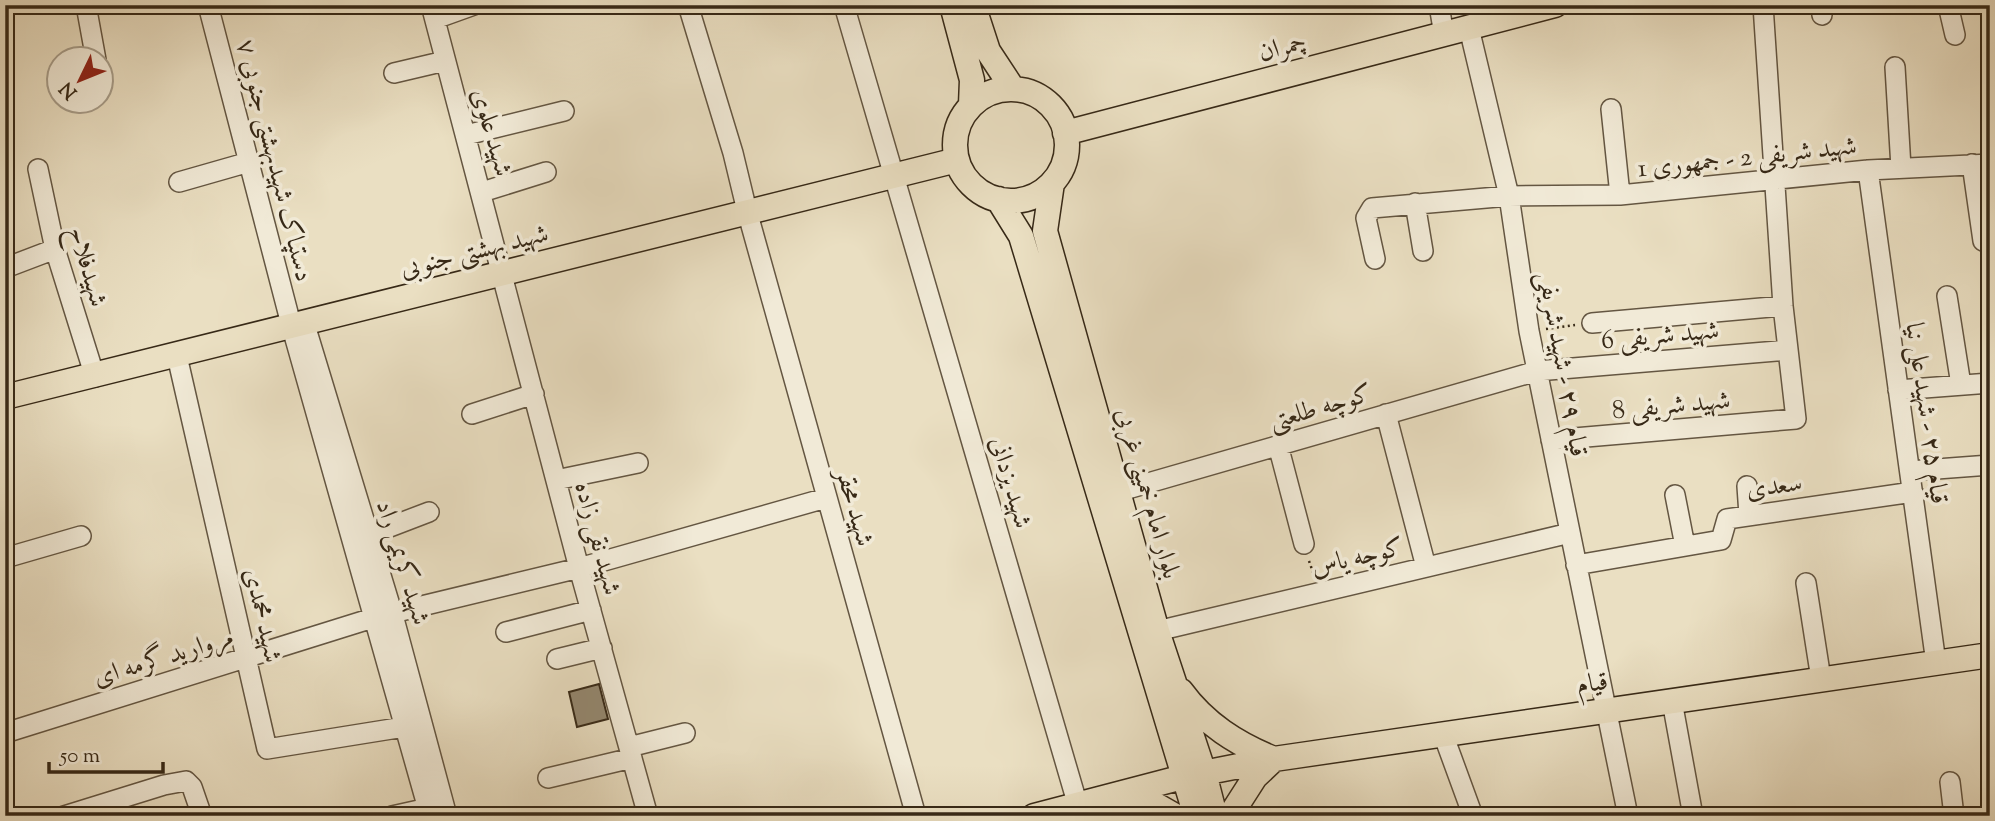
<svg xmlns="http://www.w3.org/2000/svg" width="1995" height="821" font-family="'Sorts Mill Goudy',Amiri,serif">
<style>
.building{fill:#948870;stroke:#372917;stroke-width:2}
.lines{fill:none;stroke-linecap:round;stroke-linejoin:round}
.minor-casing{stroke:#645642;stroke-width:22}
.major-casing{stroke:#372917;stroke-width:27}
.path{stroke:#372917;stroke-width:2.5;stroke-dasharray:2 3.5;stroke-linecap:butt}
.minor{stroke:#f1ead7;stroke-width:19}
.major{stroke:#eadfc2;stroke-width:24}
.labels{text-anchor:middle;stroke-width:7;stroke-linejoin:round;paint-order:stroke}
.street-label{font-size:26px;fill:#372917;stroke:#f1ead7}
</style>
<rect width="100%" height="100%" fill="#eadfc2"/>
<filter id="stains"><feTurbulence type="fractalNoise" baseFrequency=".00286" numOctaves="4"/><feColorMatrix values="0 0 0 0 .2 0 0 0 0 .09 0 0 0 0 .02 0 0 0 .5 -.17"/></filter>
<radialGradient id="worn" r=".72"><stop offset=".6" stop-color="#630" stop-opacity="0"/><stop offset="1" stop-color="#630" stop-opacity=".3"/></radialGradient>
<path class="building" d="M599 684 608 719 577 727 569 692Z"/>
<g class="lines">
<g class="minor-casing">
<path id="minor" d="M86 5 96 60
M208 5 292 328 430 816
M431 5 579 568 648 816
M688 5 733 153 747 211 916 816
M844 5 1081 816
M1439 5 1444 35
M1821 5 1822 15
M1948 5 1955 35
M435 19 474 5
M1469 28 1509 196 1529 331 1628 816
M1895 67 1901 168
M394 73 445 61
M1611 109 1620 195
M466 135 564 111
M1972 164 1983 241
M38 169 55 249 95 377
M1868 170 1936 663
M179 182 249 162
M482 192 546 172
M1415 203 1423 251
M1375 259 1366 218 1372 208 1509 196 1620 195 1868 170 1990 164
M5 268 55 249
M1947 296 1961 385
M1592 323 1783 306
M305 325 393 615 447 816
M177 356 267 749 404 727
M1898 390 1990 383
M472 414 534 394
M1386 414 1426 567
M1551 440 1796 419 1783 306 1763 5
M1278 445 1304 544
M1910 471 1990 465
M556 480 638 463
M1747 486 1749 515
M1117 492 1537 371 1788 350
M1675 495 1685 546
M369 535 429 512
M5 558 81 536
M1576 565 1721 540 1727 519 1913 492
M1806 583 1821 679
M1157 631 1570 533
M506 632 591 610
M557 659 602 648
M1672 701 1693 816
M5 733 376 617 579 568 826 498
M1443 734 1473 816
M629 747 685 733
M548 778 632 758
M1950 782 1954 816
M64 816 164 785 186 781 192 787 202 816
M392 816 428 808"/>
</g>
<g class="major-casing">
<path id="major" d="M952 5 972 80 971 105
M973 5 988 51 1013 89
M955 145a56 56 0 1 1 112 0a56 56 0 1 1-112 0Z
M1065 133 1555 5
M1052 183 1045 231 1157 631 1204 773 1215 816
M998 199 1021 236 1196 816
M5 397 957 160
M1181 691C1205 724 1237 744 1274 759L1255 777 1230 816
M1121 794 1147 800 1175 816
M1034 816 1183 777 1274 759 1990 655"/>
</g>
<path class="path" d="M1968 13 1990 8
M1546 329 1575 325
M1309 561 1315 578"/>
<use href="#minor" class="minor"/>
<use href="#major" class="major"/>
</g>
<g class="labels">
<g class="street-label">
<text transform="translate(1282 46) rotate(-15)" y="9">چمران</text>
<text transform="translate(493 132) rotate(74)" y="9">شهید علوی</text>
<text transform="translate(1747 156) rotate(-6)" y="9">شهید شریفی 2 - جمهوری 1</text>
<text transform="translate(276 160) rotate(76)" y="9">دستپاک شهیدبهشتی جنوبی ۷</text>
<text transform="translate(474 250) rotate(-14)" y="9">شهید بهشتی جنوبی</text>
<text transform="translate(89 266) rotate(74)" y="9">شهیدفلاح</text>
<text transform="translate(1660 334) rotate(-5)" y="9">شهید شریفی 6</text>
<text transform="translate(1564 364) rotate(80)" y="9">قیام ۲۹ - شهید شریفی</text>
<text transform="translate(1671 404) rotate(-5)" y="9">شهید شریفی 8</text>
<text transform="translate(1320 406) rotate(-16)" y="9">کوچه طلعتی</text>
<text transform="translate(1928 413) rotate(82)" y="9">قیام ۲۵ - شهید علی نیا</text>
<text transform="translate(1012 482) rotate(74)" y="9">شهید یزدانی</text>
<text transform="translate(1774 485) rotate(-8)" y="9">سعدی</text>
<text transform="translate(1149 493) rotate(74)" y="9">بلوار امام خمینی غربی</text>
<text transform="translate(856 507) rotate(74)" y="9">شهید محقر</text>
<text transform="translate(599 538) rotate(75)" y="9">شهید نقی زاده</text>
<text transform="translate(1357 556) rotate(-13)" y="9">کوچه یاس</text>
<text transform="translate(404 562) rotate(73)" y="9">شهید کریمی راد</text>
<text transform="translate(264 615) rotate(77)" y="9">شهید محمدی</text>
<text transform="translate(163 656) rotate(-17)" y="9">مروارید گرمه ای</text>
<text transform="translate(1592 682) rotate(-8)" y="9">قیام</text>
</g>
</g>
<rect width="1995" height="821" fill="none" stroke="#eadfc2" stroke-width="28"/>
<rect x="7" y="7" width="1981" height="807" fill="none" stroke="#372917" stroke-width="3.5"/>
<rect x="14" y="14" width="1967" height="793" fill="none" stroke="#372917" stroke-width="2"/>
<g transform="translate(80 80) rotate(227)"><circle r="33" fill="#f1ead7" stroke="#a79d8a" stroke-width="2"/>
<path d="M0-5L12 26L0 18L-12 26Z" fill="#8f2418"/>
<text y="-10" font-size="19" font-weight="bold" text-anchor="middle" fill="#372917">N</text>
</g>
<path d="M49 762v10h114v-10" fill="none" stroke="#372917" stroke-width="3.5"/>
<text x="60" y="762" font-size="21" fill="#372917" stroke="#f1ead7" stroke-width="5" paint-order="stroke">50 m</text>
<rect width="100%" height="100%" filter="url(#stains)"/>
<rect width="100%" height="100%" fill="url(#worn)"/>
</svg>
